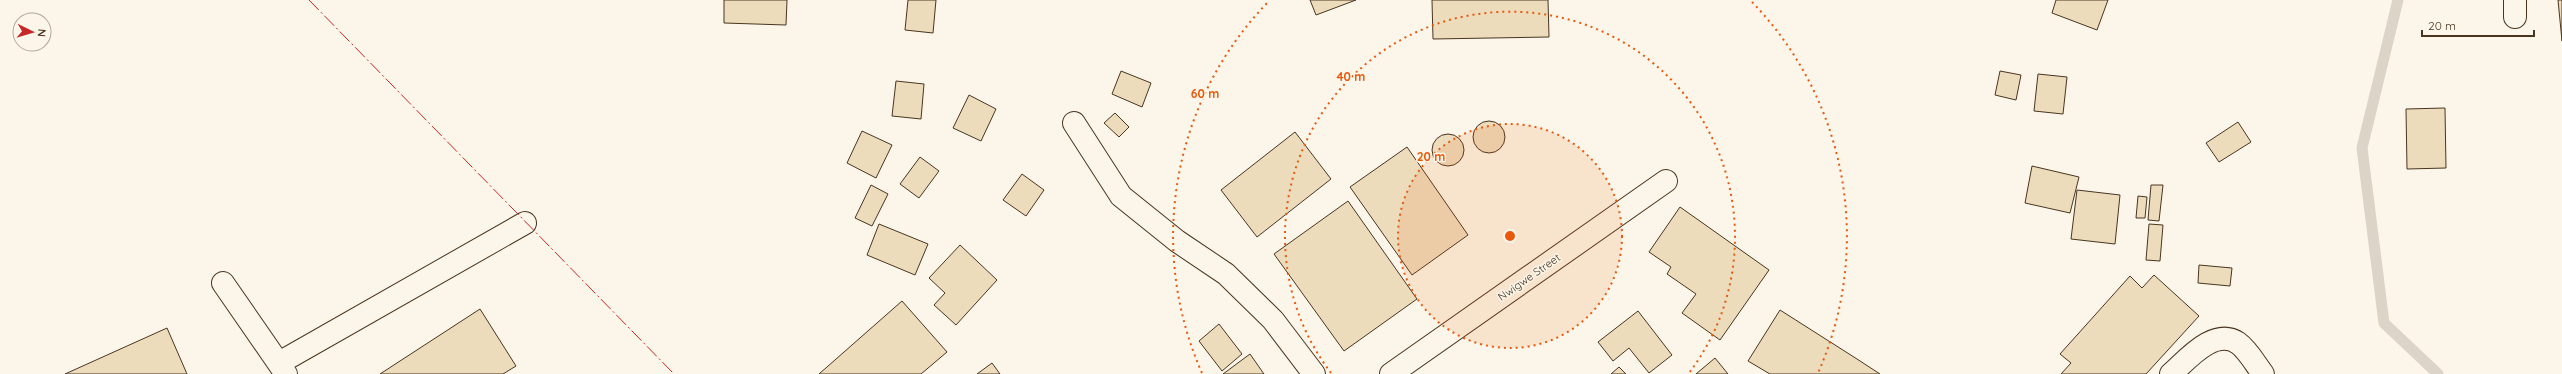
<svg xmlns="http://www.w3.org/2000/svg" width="2562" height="374" font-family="Quicksand,sans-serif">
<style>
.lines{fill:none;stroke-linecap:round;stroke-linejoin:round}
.stream{stroke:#dcd4c6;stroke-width:11}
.building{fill:#ecdcbc;stroke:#4a3520}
.minor-casing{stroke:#4a3520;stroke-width:24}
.minor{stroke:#fbf6e9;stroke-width:22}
.power{stroke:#c62828;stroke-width:1;stroke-dasharray:14 3 2 3;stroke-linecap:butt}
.ring{fill:none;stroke:#e8590c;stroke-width:2;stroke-dasharray:2 4}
.labels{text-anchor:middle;stroke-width:3;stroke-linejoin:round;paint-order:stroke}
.street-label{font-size:11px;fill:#4a3520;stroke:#fbf6e9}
.centre{fill:#e8590c;stroke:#fbf6e9;stroke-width:2}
.ring-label{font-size:12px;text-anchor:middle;font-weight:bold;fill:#e8590c;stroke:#fbf6e9;stroke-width:3;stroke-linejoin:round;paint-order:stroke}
</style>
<rect width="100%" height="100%" fill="#fbf6e9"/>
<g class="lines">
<path class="stream" d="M2398 0 2362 148 2384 323 2438 374"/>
</g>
<path class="building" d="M724 0H787L786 25 724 23Z
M908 0H936L933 33 905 30Z
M1310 0H1356L1316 15Z
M1432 0H1548L1549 37 1433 39Z
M2056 0H2108L2097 30 2052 13Z
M2558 0H2562V41Z
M1121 71 1151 83 1142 107 1112 94Z
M2000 71 2021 75 2016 100 1995 95Z
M2038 74 2067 77 2063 114 2034 111Z
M896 81 924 84 921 119 892 116Z
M969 95 996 109 981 141 953 128Z
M2445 108 2446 168 2407 169 2406 109Z
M1115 113 1129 127 1119 137 1104 123Z
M1473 137a16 16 0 1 1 32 0a16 16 0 1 1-32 0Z
M2238 122 2251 142 2219 162 2206 143Z
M862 131 892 145 876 178 847 163Z
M1295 132 1331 179 1257 237 1221 190Z
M1432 150a16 16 0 1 1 32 0a16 16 0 1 1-32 0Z
M1407 147 1468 235 1412 275 1350 187Z
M920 157 939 171 919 198 900 184Z
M2032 166 2079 177 2070 213 2025 203Z
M1022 174 1044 190 1026 216 1003 200Z
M871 185 888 194 872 226 855 218Z
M2151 185H2163L2159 221 2148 220Z
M2077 190 2120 195 2115 244 2071 239Z
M2138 196 2147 197 2145 218H2136Z
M1348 201 1417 299 1344 351 1274 254Z
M1680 207 1769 270 1720 340 1682 313 1696 294 1667 274 1671 267 1649 252Z
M879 224 928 244 915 275 867 255Z
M2149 224 2163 225 2160 261 2146 260Z
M960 245 997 280 956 325 934 305 945 293 929 278Z
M2199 265 2232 268 2230 286 2198 283Z
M2154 275 2199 316 2146 374H2061L2071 363 2060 354 2130 276 2142 288Z
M902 301 947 352 921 374H819Z
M480 309 516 366 503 374H380Z
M1780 310 1857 359 1880 374H1770L1748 361Z
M1638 311 1672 355 1649 373 1629 348 1613 361 1598 342Z
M1219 324 1242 354 1222 371 1199 341Z
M167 328 187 374H65Z
M1250 354 1264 374H1223Z
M1715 358 1728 374H1696Z
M992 363 1000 374H977Z
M1619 367 1626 374H1611Z"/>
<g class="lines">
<g class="minor-casing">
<path id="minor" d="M2515 17V0
M1074 123 1121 196 1177 241 1226 274 1273 320 1314 374
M223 283 286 374
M279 363 525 223
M1391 374 1666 181
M2171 374C2187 360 2214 327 2238 343 2248 350 2256 365 2263 374"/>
</g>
<use href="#minor" class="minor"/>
<path class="power" d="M309 0 674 374"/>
</g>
<circle cx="1510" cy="236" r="112" fill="#e8590c" fill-opacity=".12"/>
<g class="ring">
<circle cx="1510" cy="236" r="112"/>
<path d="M1331 373A225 225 0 1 1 1689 373"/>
<path d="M1202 373A337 337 0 0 1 1268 2M1752 2A337 337 0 0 1 1818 373"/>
</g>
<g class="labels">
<g class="street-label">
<text transform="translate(1529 277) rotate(-35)" y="4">Nwigwe Street</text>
</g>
</g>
<circle cx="1510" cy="236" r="6" class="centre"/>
<g class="ring-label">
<text x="1351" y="81">40 m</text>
<text x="1205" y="98">60 m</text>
<text x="1431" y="161">20 m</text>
</g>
<g transform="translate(32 32) rotate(95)"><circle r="19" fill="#fbf6e9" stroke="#b4a999"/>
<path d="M0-3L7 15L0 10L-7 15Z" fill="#c62828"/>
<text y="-6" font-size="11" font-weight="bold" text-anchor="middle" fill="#4a3520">N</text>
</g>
<path d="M2422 30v6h112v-6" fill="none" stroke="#4a3520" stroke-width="2"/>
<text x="2428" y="30" font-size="12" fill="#4a3520" stroke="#fbf6e9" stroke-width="3" paint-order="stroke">20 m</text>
</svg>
